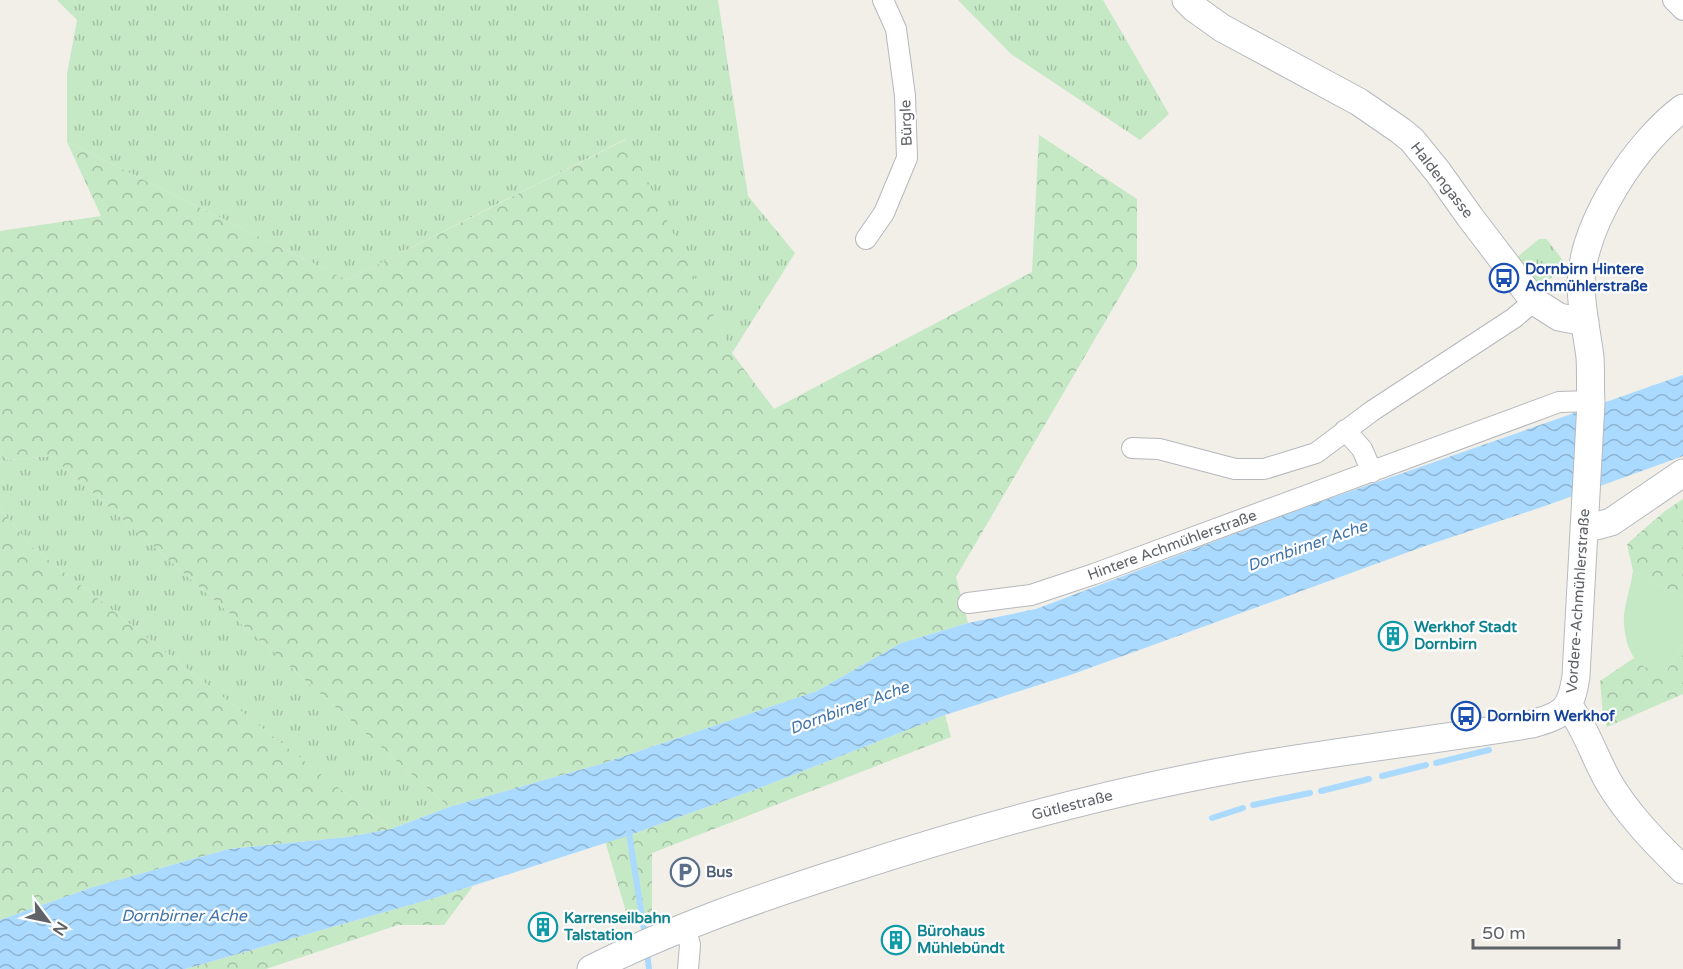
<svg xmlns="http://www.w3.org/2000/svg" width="1683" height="969" font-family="'Varela Round',sans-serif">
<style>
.grass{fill:url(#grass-tufts)}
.forest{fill:url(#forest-crowns)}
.pitch{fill:#c5e8c5}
.water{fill:url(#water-waves)}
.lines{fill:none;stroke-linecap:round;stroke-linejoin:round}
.stream{stroke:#aadaff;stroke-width:6}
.street-casing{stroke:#b5b8bc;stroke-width:22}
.secondary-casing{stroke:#b6babf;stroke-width:29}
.street{stroke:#fff;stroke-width:20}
.secondary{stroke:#fff;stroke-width:27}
.labels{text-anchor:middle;stroke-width:4.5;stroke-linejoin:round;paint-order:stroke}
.street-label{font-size:15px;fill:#5f6368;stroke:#fff}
.transit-label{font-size:15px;font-weight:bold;fill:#164399;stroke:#fff;text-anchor:start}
.culture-label{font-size:15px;font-weight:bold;fill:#0d838f;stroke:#fff;text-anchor:start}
.service-label{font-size:15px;font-weight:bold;fill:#4e5e75;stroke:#fff;text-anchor:start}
.water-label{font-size:16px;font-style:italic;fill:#4174aa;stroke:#fff}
</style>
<defs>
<pattern id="grass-tufts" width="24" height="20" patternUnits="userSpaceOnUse" patternTransform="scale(1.5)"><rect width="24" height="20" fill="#c5e8c5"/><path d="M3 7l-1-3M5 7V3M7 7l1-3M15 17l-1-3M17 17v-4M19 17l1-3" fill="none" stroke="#a3c0a4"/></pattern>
<pattern id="forest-crowns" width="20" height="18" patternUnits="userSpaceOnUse" patternTransform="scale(1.5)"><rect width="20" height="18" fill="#c5e8c5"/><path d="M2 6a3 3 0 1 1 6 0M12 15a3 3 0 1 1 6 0" fill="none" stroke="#a3c0a4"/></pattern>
<pattern id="water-waves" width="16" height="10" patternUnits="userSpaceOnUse" patternTransform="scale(1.5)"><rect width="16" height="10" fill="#aadaff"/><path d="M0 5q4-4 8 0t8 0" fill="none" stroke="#8eb4d2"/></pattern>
</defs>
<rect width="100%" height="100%" fill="#f1efe8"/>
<path class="grass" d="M57 0H718L748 196 795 253 732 353 626 139 347 280 67 142V74L77 20Z
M958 0H1103L1169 114 1140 140 1011 54Z
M1539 239H1546L1548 241 1565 263 1564 268 1538 288 1515 259Z
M0 453 7 460 51 456 449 807 391 829 33 548 0 508Z"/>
<path class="forest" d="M1039 135 1137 199V267L956 577 968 623 901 643 817 691 601 764 449 807 51 456 7 460 0 453V231L101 216 67 142 347 280 627 139 732 353 774 409 1032 272Z
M1683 499V597L1633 571 1627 544 1665 511Z
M0 508 33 548 391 829 348 837 229 849 93 887 0 920Z
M1683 644V694L1607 727 1603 715 1600 681 1634 658 1646 667 1666 672Z
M945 715 951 737 652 853V912L629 922 605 841 630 835 770 784Z
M473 886 444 925H398L266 969H185L438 897Z"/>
<path class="pitch" d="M1633 571 1683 597V644L1666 672C1660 671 1653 670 1647 668 1628 661 1623 632 1624 614 1626 600 1631 585 1633 571Z"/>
<path class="water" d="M1683 375V456L1545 506 1425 546 1076 673 945 715 770 784 630 835 438 897 185 969H0V920L93 887 229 849 348 837 391 829 449 807 601 764 817 691 901 643 968 623 1036 609 1314 504Z"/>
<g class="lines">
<path class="stream" d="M1436 763 1489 750
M1382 776 1426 765
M1321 791 1369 779
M1253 805 1310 793
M1212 818 1243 808
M628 827 645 936
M647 952 649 969"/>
<g class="street-casing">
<path id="street" d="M1673 0 1683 10
M866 239 884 213 907 158 905 96 896 29 883 0
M1345 430 1362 449 1372 472
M1132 448 1159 449 1235 469H1264L1316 453 1372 411 1514 318 1534 301
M968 603 1031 595 1094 574 1559 402 1591 401
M685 926 690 945 688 969"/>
</g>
<g class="secondary-casing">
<path id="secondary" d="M1186 0 1194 8 1222 28 1359 102 1401 131 1412 140 1438 172 1470 217 1534 301 1559 317 1585 322
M1584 526H1596L1611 522 1683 473
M1569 706C1586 729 1594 756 1608 781 1627 814 1656 843 1683 870
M591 969C673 928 759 898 847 870 976 828 1107 792 1241 768 1337 751 1435 740 1532 724 1564 715 1571 710 1576 676L1591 403C1590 388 1591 372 1590 357 1587 333 1581 308 1581 283 1583 223 1636 143 1683 108"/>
</g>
<use href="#street" class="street"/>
<use href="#secondary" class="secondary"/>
</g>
<defs>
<g id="bus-ring" transform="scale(1.5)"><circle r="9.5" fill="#fff" stroke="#1a4fb4" stroke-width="1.5"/><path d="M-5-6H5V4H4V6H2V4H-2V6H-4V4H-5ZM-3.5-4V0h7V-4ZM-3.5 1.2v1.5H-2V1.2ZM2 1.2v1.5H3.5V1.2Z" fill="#1a4fb4"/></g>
<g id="building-ring" transform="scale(1.5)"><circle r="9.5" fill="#fff" stroke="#0f9aa8" stroke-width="1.5"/><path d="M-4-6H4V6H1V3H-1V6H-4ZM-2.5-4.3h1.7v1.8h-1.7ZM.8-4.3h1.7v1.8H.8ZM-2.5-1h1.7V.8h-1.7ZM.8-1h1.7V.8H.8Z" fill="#0f9aa8"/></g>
<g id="parking-ring" transform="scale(1.5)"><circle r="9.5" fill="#fff" stroke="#5c6f8a" stroke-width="1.5"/><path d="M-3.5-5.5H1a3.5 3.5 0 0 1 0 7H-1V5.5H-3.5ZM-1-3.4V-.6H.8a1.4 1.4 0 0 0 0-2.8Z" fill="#5c6f8a"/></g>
</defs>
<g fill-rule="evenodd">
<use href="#bus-ring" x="1504" y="278"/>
<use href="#building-ring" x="1393" y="636"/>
<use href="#bus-ring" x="1466" y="716"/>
<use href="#parking-ring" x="685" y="872"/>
<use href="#building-ring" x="543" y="927"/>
<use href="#building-ring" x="896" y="940"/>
</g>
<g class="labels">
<g class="street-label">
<text transform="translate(906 123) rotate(-92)" y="5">Bürgle</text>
<text transform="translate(1442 180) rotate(52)" y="5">Haldengasse</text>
<text transform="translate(1172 545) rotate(-20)" y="5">Hintere Achmühlerstraße</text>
<text transform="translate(1578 601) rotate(-86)" y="5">Vordere-Achmühlerstraße</text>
<text transform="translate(1072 805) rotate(-14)" y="5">Gütlestraße</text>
</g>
<g class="transit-label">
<text x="1525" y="274">Dornbirn Hintere<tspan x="1525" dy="17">Achmühlerstraße</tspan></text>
<text x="1487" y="721">Dornbirn Werkhof</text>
</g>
<g class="culture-label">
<text x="1414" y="632">Werkhof Stadt<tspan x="1414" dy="17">Dornbirn</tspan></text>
<text x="564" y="923">Karrenseilbahn<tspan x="564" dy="17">Talstation</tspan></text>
<text x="917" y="936">Bürohaus<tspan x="917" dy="17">Mühlebündt</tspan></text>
</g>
<g class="service-label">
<text x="706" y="877">Bus</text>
</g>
<g class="water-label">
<text transform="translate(1307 545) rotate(-19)" y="6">Dornbirner Ache</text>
<text transform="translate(849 707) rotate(-20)" y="6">Dornbirner Ache</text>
<text x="184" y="921">Dornbirner Ache</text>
</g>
</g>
<g transform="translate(48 921) rotate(122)" stroke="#ffffff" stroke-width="4.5" paint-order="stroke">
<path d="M0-4.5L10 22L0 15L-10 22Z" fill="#5f6368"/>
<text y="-9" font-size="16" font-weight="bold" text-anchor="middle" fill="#5f6368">N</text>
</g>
<path d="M1473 939v9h146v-9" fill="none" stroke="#5f6368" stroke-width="3"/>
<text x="1482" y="939" font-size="18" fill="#5f6368" stroke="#ffffff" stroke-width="4.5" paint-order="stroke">50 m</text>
</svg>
